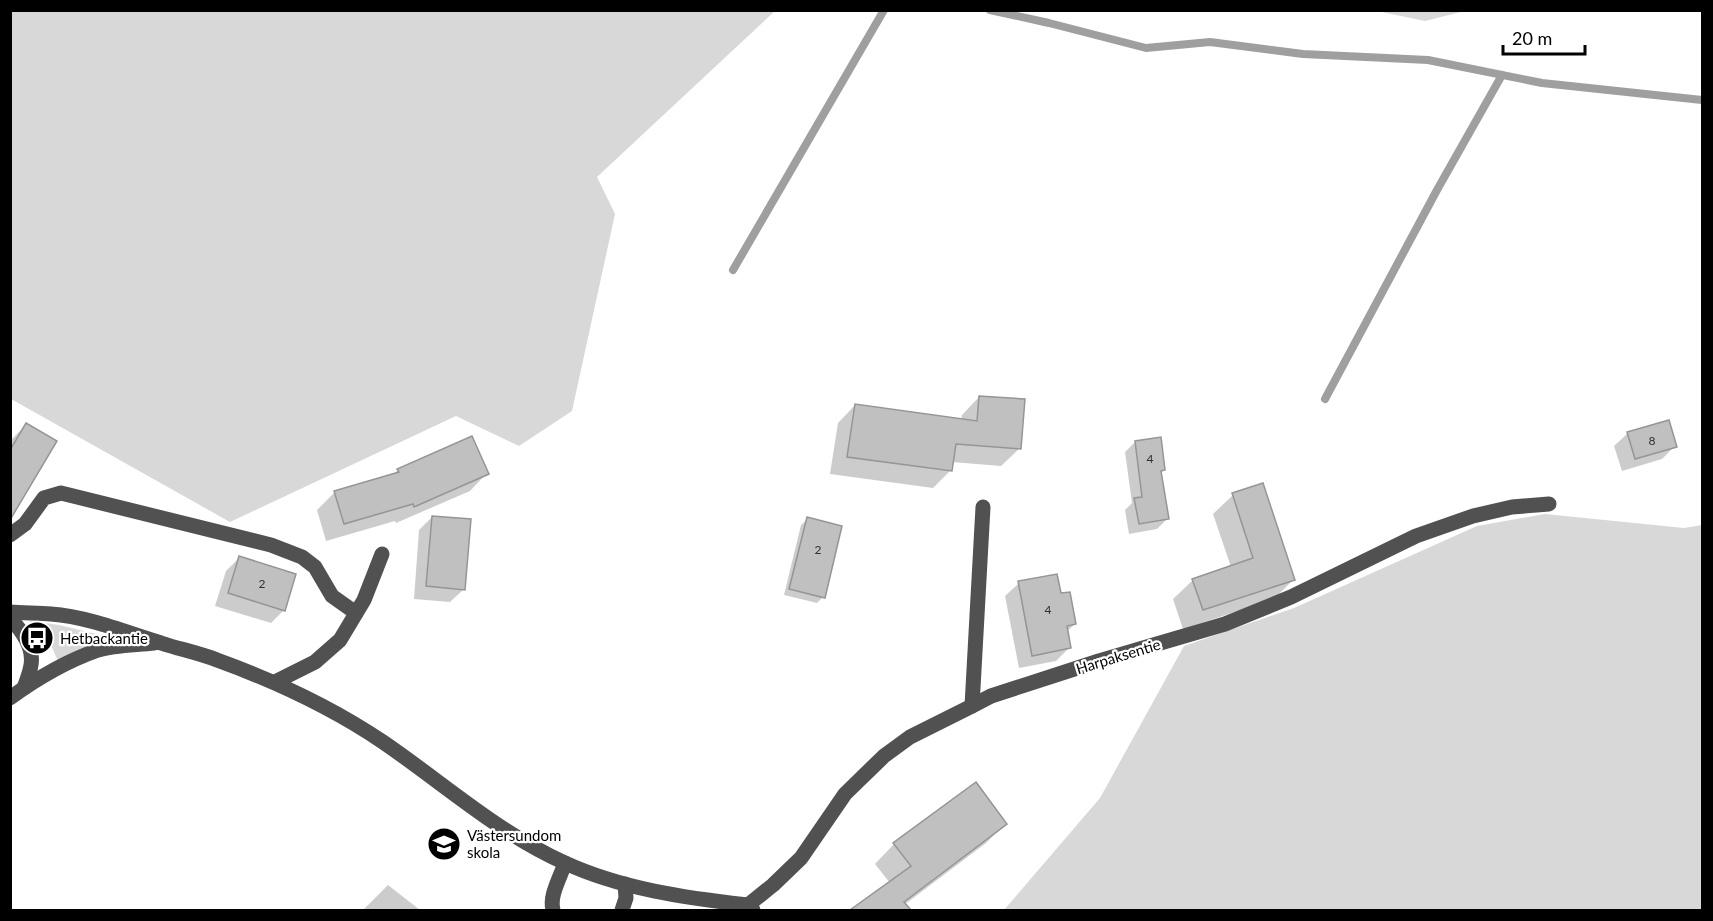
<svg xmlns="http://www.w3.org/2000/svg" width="1713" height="921" font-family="Lato,sans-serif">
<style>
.green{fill:#d8d8d8}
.shadow{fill:#0003}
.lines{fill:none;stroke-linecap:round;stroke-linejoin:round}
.stream{stroke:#9f9f9f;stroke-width:8}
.building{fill:#c0c0c0;stroke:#959595;stroke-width:1.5}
.minor{stroke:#515151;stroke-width:15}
.labels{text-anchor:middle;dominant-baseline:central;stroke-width:4.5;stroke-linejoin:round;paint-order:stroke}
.number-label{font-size:12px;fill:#303030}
.poi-label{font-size:15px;fill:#000;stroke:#fff;text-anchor:start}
.street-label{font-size:15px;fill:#000;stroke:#fff}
</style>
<rect width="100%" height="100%" fill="#fff"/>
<g class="green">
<path d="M 11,10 L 775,10 L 775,11 L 597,177 L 615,214 L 572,411 L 519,446 L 456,416 L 230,522 L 11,399 Z"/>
<path d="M 1377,11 L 1465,11 L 1425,21 Z"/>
<path d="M 1545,514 L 1684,528 L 1702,525 L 1702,910 L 1004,910 L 1100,798 L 1184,646 L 1294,608 L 1477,526 Z"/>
<path d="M 30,621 L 59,625 L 117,639 L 58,661 L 50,643 L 48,643 L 39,627 L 33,630 L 31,628 L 29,628 L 27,627 Z"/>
</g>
<g class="shadow">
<path d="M 979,397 L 1019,449 L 1001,466 L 952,462 L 951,470 L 933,488 L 830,474 L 838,423 L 855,405 L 961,420 L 962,415 Z"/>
<path d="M 26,425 L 10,517 L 10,441 Z"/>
<path d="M 1628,433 L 1675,446 L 1662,459 L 1622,471 L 1614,446 Z"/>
<path d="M 1135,442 L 1164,470 L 1160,473 L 1167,519 L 1157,529 L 1129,534 L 1125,510 L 1132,503 L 1125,452 Z"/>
<path d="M 398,470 L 487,473 L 470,491 L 396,523 L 395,521 L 326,541 L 317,510 L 335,492 L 392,476 Z"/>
<path d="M 1263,485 L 1294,579 L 1274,599 L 1183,629 L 1173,599 L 1193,580 L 1231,567 L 1213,514 L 1233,495 Z"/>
<path d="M 432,517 L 464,589 L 450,602 L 414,599 L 419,530 Z"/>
<path d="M 808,519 L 823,597 L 817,603 L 784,595 L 801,525 Z"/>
<path d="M 239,558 L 284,610 L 271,623 L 215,606 L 226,571 Z"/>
<path d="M 1019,583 L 1060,595 L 1075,624 L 1066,632 L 1069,648 L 1056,661 L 1019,668 L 1005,596 Z"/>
<path d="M 1005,824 L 986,843 L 904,905 L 909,910 L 852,910 L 890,883 L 875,864 L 894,844 Z"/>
<path d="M 388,885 L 420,910 L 363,910 Z"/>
</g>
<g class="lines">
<g class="stream">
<path d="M 990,10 L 1049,23 L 1146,48 L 1210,42 L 1303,54 L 1428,60 L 1542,83 L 1702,100"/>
<path d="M 733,270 L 884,10"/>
<path d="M 1325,399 L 1437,190 L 1502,75"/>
</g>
</g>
<g class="building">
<path d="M 979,396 L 1025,399 L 1021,449 L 956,444 L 952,471 L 847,457 L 855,404 L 977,421 Z"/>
<path d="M 1669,420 L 1677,447 L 1635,459 L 1627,432 Z"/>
<path d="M 26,423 L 57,441 L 10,520 L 10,450 Z"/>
<path d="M 472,436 L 489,474 L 414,507 L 413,504 L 344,524 L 334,491 L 399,472 L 397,469 Z"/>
<path d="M 1161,437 L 1165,470 L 1161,471 L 1169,519 L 1139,524 L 1134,498 L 1142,497 L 1135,441 Z"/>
<path d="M 1263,483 L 1295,580 L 1203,610 L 1192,579 L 1253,558 L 1232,493 Z"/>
<path d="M 432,516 L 471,519 L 465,590 L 426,586 Z"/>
<path d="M 807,517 L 842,526 L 825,598 L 789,589 Z"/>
<path d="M 239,556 L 296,574 L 285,611 L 228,593 Z"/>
<path d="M 1057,574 L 1061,593 L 1070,592 L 1076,624 L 1067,626 L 1071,648 L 1032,656 L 1018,581 Z"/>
<path d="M 976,782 L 1007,824 L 904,902 L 911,910 L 850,910 L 911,866 L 893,843 Z"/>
</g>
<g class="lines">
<g class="minor">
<path d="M 10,535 L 25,524 L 44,498 L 61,493 L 271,545 L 302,557 L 315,567 L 332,596 L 356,613"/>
<path d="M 10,612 C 24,613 38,613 51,614 C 89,617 125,632 161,643 C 179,649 199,653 217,660 C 275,681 331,707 383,742 C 443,783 497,832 563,862 C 621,889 686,898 748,905 L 753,910"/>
<path d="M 10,618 C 22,631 34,647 31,665 C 30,672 27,680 24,688"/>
<path d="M 275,682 L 315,662 L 340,640 L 364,600 L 382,554"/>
<path d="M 10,698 C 36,679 67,661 98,650 C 114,645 137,645 154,643"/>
<path d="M 972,706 L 983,507"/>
<path d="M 748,905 L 773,885 L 801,858 L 845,794 L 884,756 L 910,737 L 972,706 L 991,696 L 1099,661 L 1225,624 L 1291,597 L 1416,536 L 1473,516 L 1512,507 L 1549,504"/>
<path d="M 553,910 C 549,896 560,878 565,863"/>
<path d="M 622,910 L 626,898 L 625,884"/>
</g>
</g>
<defs>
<g id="bus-disc" transform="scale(1.725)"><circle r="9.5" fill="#000" stroke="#fff"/><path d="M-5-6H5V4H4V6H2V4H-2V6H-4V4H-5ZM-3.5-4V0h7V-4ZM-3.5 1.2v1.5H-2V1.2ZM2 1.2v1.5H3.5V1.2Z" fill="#fff"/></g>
<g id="school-disc" transform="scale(1.725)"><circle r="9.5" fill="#000" stroke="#fff"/><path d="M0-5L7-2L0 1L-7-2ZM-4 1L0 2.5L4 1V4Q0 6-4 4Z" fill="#fff"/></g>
</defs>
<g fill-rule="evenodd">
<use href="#bus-disc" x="37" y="638"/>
<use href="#school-disc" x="444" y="844"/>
</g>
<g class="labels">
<g class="number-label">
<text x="1652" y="440">8</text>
<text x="1150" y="458">4</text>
<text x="818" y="549">2</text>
<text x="262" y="583">2</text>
<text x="1048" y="609">4</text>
</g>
<g class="poi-label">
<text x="60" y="638">Hetbackantie</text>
<text x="467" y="835">Västersundom<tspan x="467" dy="17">skola</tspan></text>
</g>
<g class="street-label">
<text transform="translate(1118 656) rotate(-17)">Harpaksentie</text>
</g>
</g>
<rect width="1713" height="921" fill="none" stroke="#000000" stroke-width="24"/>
<path d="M1503 45v9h82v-9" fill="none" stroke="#000000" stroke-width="3"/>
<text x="1512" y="45" font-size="18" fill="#000000" stroke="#ffffff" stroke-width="4.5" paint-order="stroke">20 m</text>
</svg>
